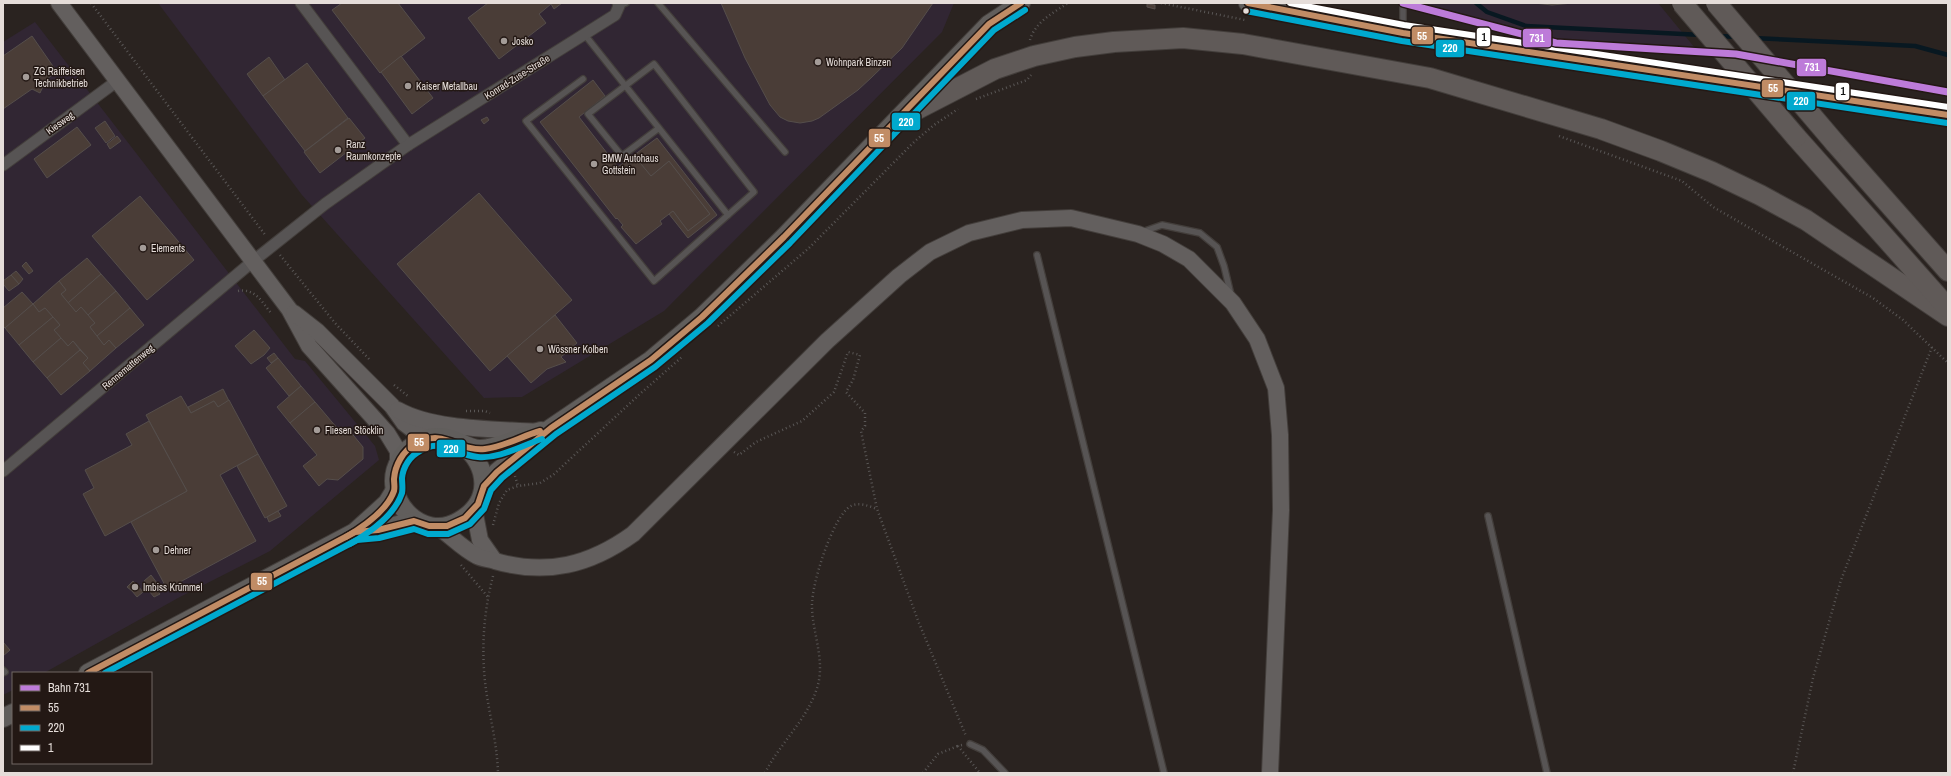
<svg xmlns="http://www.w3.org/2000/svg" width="1951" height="776" font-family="'Archivo Narrow',sans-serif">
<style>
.commercial{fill:#312633}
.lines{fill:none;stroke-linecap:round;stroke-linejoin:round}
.stream{stroke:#081821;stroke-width:4.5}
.building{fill:#4a3d37;stroke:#554e4b}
.lane-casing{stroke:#433e3b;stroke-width:8}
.street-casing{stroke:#433e3b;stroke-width:13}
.secondary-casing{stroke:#433e3b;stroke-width:18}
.primary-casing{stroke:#433e3b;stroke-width:20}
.highway-casing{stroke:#433e3b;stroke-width:22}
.path{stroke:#595655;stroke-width:2.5;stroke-dasharray:1 3;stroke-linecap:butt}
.lane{stroke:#575454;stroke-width:5.5}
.street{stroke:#575454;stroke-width:11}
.secondary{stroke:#635f5e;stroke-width:16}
.primary{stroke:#615e5c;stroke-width:18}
.highway{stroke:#605a58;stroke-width:20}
.highway-bridge-casing{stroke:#433e3b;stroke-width:22;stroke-linecap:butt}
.highway-bridge{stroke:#605a58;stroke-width:20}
.bus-1-casing{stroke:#231814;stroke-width:9}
.bus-2-casing{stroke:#231814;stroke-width:9}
.bus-3-casing{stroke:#231814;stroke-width:9}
.bus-1{stroke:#c18c65;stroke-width:6}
.bus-2{stroke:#00a9ce;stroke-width:6}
.bus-3{stroke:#fff;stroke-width:6}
.rail-1-casing{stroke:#231814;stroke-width:10}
.rail-1{stroke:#bd7bd9;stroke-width:7}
.bus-dot{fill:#e5ddd9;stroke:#231814;stroke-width:1.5}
.poi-dot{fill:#a49c98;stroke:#231814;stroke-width:1.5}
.labels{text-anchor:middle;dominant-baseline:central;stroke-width:3;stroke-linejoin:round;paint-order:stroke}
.poi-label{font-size:10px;fill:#e5ddd9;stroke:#231814;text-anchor:start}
.street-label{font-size:10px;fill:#e5ddd9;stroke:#231814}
.line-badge{stroke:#231814;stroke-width:1.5}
.badge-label{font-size:11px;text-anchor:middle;font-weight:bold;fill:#fff}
.pale-badge-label{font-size:11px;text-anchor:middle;font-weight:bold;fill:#111}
</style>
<rect width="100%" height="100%" fill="#2a2320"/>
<g class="commercial">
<path d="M 158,3 L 954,3 L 942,32 L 664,311 L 522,397 L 484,398 L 302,195 Z"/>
<path d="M 1403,3 L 1658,3 L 1699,53 L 1556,43 Z"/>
<path d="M 35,22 L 295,359 L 305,361 L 375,446 L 379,460 L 270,551 L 178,598 L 44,673 L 13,673 L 13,690 L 3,695 L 3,42 Z"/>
</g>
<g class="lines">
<g class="stream">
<path d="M 1476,3 L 1487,12 L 1526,26 L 1702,35"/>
<path d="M 1719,36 L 1738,37"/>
<path d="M 1753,38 L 1915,46 L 1948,55"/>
</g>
</g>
<g class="building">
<path d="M 342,3 L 398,3 L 425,38 L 380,73 L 332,10 Z"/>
<path d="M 488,3 L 562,3 L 554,9 L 551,4 L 539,14 L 546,23 L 499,59 L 468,18 Z"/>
<path d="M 721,3 L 933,3 L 902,48 L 872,77 L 858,90 L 819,118 L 812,121 L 800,123 L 788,121 L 780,117 L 770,105 L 745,58 Z"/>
<path d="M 1534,3 L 1573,3 L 1552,5 Z"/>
<path d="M 1147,4 L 1155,5 L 1155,9 L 1147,7 Z"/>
<path d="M 32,36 L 57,72 L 42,82 L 44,84 L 40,93 L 32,89 L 3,109 L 3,56 Z"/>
<path d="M 401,56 L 433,98 L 412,114 L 381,72 Z"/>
<path d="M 269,57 L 285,80 L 263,96 L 247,74 Z"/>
<path d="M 307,63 L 348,118 L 305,151 L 263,96 Z"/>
<path d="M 593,80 L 605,96 L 579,117 L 621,171 L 637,159 L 651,176 L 669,161 L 710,214 L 688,231 L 673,211 L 660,221 L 662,224 L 636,244 L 621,227 L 623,225 L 617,218 L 616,219 L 540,122 Z"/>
<path d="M 487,117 L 489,120 L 484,124 L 481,120 Z"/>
<path d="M 349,118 L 365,138 L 320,173 L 304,152 Z"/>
<path d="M 105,121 L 115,136 L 106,143 L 95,128 Z"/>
<path d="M 77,127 L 91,145 L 47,178 L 34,159 Z"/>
<path d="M 117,136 L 121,141 L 110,149 L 107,144 Z"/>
<path d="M 657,138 L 717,215 L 688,238 L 669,214 L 673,211 L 688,231 L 710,214 L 669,161 L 651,176 L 637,159 L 621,171 L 618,167 Z"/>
<path d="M 479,193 L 572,300 L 490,371 L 397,264 Z"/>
<path d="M 140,196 L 194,260 L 147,300 L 92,236 Z"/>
<path d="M 87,258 L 101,274 L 68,303 L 61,294 L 66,290 L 59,281 Z"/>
<path d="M 26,262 L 33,271 L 29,274 L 22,266 Z"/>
<path d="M 16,271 L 23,279 L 19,284 L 11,275 Z"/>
<path d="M 101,274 L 116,291 L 88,315 L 81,307 L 76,312 L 68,303 Z"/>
<path d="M 11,275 L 19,284 L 9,291 L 3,284 L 3,281 Z"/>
<path d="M 59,281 L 66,290 L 61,294 L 76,312 L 81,307 L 95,323 L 90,327 L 104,345 L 109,340 L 116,348 L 90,371 L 83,363 L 88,358 L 73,341 L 68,346 L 54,330 L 60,325 L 53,317 L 45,308 L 39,312 L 33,304 Z"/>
<path d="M 116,291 L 130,308 L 97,336 L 90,327 L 95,323 L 88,315 Z"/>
<path d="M 22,292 L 33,304 L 5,328 L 3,326 L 3,308 Z"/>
<path d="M 33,304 L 39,312 L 45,308 L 53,317 L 19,345 L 5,328 Z"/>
<path d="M 130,308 L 144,325 L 116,348 L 109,340 L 104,345 L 97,336 Z"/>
<path d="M 555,315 L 577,343 L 561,357 L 566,362 L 547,369 L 531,383 L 507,356 Z"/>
<path d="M 53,317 L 60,325 L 54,330 L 61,338 L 33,362 L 19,345 Z"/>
<path d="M 254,330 L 270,348 L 264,355 L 251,364 L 235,346 Z"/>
<path d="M 61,338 L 68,346 L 73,341 L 80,350 L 47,378 L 33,362 Z"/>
<path d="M 80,350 L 88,358 L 83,363 L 90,371 L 61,395 L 47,378 Z"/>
<path d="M 274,353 L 278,358 L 271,363 L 267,358 Z"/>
<path d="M 278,358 L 301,386 L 289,396 L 266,368 Z"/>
<path d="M 301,386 L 315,402 L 290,423 L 277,407 Z"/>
<path d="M 223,389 L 229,401 L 218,407 L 214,401 L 191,413 L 188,407 Z"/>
<path d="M 181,396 L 191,413 L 214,401 L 218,407 L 229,400 L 258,454 L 220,475 L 256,541 L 167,589 L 131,522 L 187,491 L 146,415 Z"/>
<path d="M 315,402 L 343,435 L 349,430 L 363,447 L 363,459 L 338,480 L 327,479 L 319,486 L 303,466 L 317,455 L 290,423 Z"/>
<path d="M 149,421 L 187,491 L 105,536 L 83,494 L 94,488 L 85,470 L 132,445 L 126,434 Z"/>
<path d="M 258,454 L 287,506 L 265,518 L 237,466 Z"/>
<path d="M 278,511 L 281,516 L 269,522 L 267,517 Z"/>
<path d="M 151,575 L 157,583 L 150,589 L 144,581 Z"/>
<path d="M 133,581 L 138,586 L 132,591 L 127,587 Z"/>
<path d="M 138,586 L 143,592 L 137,597 L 132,591 Z"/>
<path d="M 154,587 L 160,594 L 154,597 L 149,591 Z"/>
<path d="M 3,642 L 10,650 L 3,656 Z"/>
</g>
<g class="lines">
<g class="lane-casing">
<g id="lane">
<path d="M 658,3 L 785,152"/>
<path d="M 1403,3 L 1403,31"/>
<path d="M 619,6 L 626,3"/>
<path d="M 585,35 C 633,95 680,155 728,215 L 754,192 L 654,64 L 588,114 L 622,156 L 659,128"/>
<path d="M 583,79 L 526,121 L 654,281 L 728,215"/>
<path d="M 1142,232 L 1162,225 L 1200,233 L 1217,247 L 1224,266 L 1231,295"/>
<path d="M 1037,255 L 1164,773"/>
<path d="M 1488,516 L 1547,773"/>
<path d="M 3,670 L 5,672 L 3,673"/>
<path d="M 970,744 L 983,750 L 1005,773"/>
</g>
</g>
<g class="street-casing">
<g id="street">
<path d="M 301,3 L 408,145"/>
<path d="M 3,165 L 117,81"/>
<path d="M 3,471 L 252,262 L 325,204 L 408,145 L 615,15 L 619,6 L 618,3"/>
</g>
</g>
<g class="secondary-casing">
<g id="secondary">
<path d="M 59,3 L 289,309 L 309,346 L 387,433 L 398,451 L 398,462"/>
<path d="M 294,313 L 317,331 L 392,406 L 404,423 L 417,433 L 434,437"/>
<path d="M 398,410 C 434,430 495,429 536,432"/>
<path d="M 474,509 L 480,540 L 494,560"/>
<path d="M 438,527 C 451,536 463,549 477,556 C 482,559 489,559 495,561 C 547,576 590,565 633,534 L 827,341 L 899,276 L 930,252 L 969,233 L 1022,220 L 1071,218 L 1138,234 L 1163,244 L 1189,259 L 1233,303 L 1257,339 L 1276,388 L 1280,435 L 1281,510 L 1270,773"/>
</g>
</g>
<g class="primary-casing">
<g id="primary">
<path d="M 1248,3 L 1403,33 L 1948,115"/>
<path d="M 462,444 C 490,467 492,502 459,521 C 421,544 378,496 400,460 C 410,442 431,433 451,439 C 461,442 470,449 480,449 C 501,448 521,436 541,431"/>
<path d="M 484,486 L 497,472 L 551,428 L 651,360 L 702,317 L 784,237 L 989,24 L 1021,3"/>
<path d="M 355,532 L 378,530 L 414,521"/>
<path d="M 88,673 L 355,532 L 387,503 L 395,490"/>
<path d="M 3,718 L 13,713"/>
</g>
</g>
<g class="highway-casing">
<g id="highway">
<path d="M 900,118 L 995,69 L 1034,56 L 1075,47 L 1114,42 L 1183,38 L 1243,44 L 1430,78 L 1601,129 L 1661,151 L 1712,172 L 1760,195 L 1806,220 L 1948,316"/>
<path d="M 1796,137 L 1947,307"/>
<path d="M 1835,143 L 1948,271"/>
</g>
</g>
<g class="path">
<path d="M 91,3 L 266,236"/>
<path d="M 1161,3 L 1245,20"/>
<path d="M 1030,40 C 1035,22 1053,13 1068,3"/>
<path d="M 976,99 L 1027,80 L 1031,75"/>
<path d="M 1559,136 L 1682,181 L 1713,207 L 1873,298 L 1903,320 L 1948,363"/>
<path d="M 280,255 L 335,323 L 370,360"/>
<path d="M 238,291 C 255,288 262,302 271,313"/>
<path d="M 718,326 L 809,248 L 915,141 L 934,125 L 958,109"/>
<path d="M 394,385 L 409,397"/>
<path d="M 466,411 L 485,411 L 490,413"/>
<path d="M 734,452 L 739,455 L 756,442 L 802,421 L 834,392 L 848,352 L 860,355 L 853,380 L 846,392 L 865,413 L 865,426 L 861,431 L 877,509 L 919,623 L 966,736"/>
<path d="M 515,476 L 518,486"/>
<path d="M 493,525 L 499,503 L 507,490 L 518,486 L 540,483 L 553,475 L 641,393 L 683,356"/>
<path d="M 461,565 L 488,597"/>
<path d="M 493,576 C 485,607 482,637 484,670 C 486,704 497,738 498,773"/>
<path d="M 962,745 L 958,746 L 980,773"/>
<path d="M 765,773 C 780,743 807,720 817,688 C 826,661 812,632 812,606 C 811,586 833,515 851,506 C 859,502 869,506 877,509"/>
<path d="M 923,773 L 938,754 L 958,746"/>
<path d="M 1793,773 L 1813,678 L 1841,580 L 1932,347"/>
</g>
<use href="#lane" class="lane"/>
<use href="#street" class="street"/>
<use href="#secondary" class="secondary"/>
<use href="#primary" class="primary"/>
<use href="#highway" class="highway"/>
<g class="highway-bridge-casing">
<g id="highway-bridge">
<path d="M 1682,3 L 1796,137"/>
<path d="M 1716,3 L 1835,143"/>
</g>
</g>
<use href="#highway-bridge" class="highway-bridge"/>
<g class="bus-1-casing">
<g id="bus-1">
<path d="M 1248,3 L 1403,33 L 1948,115"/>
<path d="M 346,537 C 363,527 387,511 394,491 C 395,487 394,483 394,479 C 395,465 403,451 415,444 C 444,427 458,452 485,449 C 504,447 522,436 540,431"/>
<path d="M 88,673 L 355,532 L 378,530 L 414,521 L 429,526 L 447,526 L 465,518 L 478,504 L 484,486 L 497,472 L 551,428 L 651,360 L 702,317 L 784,237 L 989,24 L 1021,3"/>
</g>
</g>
<g class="bus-2-casing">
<g id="bus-2">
<path d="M 1246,11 L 1402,41 L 1947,123"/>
<path d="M 350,544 C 369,533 395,515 402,493 C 403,488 402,483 402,478 C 403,467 410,456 420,451 C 442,437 455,455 478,457 C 500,459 522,445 542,439"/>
<path d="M 105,673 L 357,540 L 379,538 L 414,529 L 428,534 L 448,534 L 470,524 L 484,509 L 491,490 L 502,478 L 556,434 L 655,367 L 708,323 L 790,243 L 994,30 L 1025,10"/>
</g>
</g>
<g class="bus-3-casing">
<path id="bus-3" d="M 1290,3 L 1404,25 L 1948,107"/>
</g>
<use href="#bus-1" class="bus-1"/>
<use href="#bus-2" class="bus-2"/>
<use href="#bus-3" class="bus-3"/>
<g class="rail-1-casing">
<path id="rail-1" d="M 1403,3 L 1556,43 L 1736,54 L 1948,92"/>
</g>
<use href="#rail-1" class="rail-1"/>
</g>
<circle class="bus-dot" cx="1246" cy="11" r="3.5"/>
<g class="poi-dot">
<circle cx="504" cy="41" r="4"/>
<circle cx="818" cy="62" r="4"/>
<circle cx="26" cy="77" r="4"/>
<circle cx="408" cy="86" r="4"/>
<circle cx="338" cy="150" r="4"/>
<circle cx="594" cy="164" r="4"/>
<circle cx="143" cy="248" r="4"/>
<circle cx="540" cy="349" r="4"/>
<circle cx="317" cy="430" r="4"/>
<circle cx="156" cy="550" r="4"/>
<circle cx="135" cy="587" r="4"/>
</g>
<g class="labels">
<g class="poi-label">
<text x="512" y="41">Josko</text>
<text x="826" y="62">Wohnpark Binzen</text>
<text x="34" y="71">ZG Raiffeisen<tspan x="34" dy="12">Technikbetrieb</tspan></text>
<text x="416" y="86">Kaiser Metallbau</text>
<text x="346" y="144">Ranz<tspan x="346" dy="12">Raumkonzepte</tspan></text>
<text x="602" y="158">BMW Autohaus<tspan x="602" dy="12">Gottstein</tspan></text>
<text x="151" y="248">Elements</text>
<text x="548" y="349">Wössner Kolben</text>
<text x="325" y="430">Fliesen Stöcklin</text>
<text x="164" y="550">Dehner</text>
<text x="143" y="587">Imbiss Krümmel</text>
</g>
<g class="street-label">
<text transform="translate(517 77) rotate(-32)">Konrad-Zuse-Straße</text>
<text transform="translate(60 123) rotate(-36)">Kiesweg</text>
<text transform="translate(128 367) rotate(-40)">Rennemattenweg</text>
</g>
</g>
<g class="line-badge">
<rect x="1411" y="26" width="23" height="19" rx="4" fill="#c18c65"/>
<rect x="1476" y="27" width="15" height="20" rx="4" fill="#fff"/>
<rect x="1522" y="28" width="30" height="20" rx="4" fill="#bd7bd9"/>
<rect x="1435" y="39" width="30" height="19" rx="4" fill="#00a9ce"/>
<rect x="1796" y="58" width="31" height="19" rx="4" fill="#bd7bd9"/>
<rect x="1761" y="79" width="23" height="19" rx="4" fill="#c18c65"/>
<rect x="1835" y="82" width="15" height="19" rx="4" fill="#fff"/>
<rect x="1786" y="91" width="30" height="20" rx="4" fill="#00a9ce"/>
<rect x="891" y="112" width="30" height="19" rx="4" fill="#00a9ce"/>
<rect x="868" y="128" width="23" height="20" rx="4" fill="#c18c65"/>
<rect x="407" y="433" width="23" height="19" rx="4" fill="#c18c65"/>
<rect x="436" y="439" width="30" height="19" rx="4" fill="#00a9ce"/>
<rect x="250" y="572" width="23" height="19" rx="4" fill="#c18c65"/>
</g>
<g class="badge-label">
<text x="1422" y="40">55</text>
<text x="1537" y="42">731</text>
<text x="1450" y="52">220</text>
<text x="1812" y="71">731</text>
<text x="1773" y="92">55</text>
<text x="1801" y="105">220</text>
<text x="906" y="126">220</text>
<text x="879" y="142">55</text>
<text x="419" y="446">55</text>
<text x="451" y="453">220</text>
<text x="262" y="585">55</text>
</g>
<g class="pale-badge-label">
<text x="1484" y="41">1</text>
<text x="1843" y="95">1</text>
</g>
<rect width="1951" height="776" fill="none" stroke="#e5ddd9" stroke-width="8"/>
<rect x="12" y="672" width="140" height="92" fill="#231814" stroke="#716763"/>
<rect x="20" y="685" width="20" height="6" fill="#bd7bd9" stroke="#716763"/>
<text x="48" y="692" font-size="12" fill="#e5ddd9">Bahn 731</text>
<rect x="20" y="705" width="20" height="6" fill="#c18c65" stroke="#716763"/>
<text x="48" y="712" font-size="12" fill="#e5ddd9">55</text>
<rect x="20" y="725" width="20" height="6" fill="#00a9ce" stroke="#716763"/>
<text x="48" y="732" font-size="12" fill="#e5ddd9">220</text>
<rect x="20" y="745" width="20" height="6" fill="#ffffff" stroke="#716763"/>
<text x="48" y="752" font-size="12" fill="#e5ddd9">1</text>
</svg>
